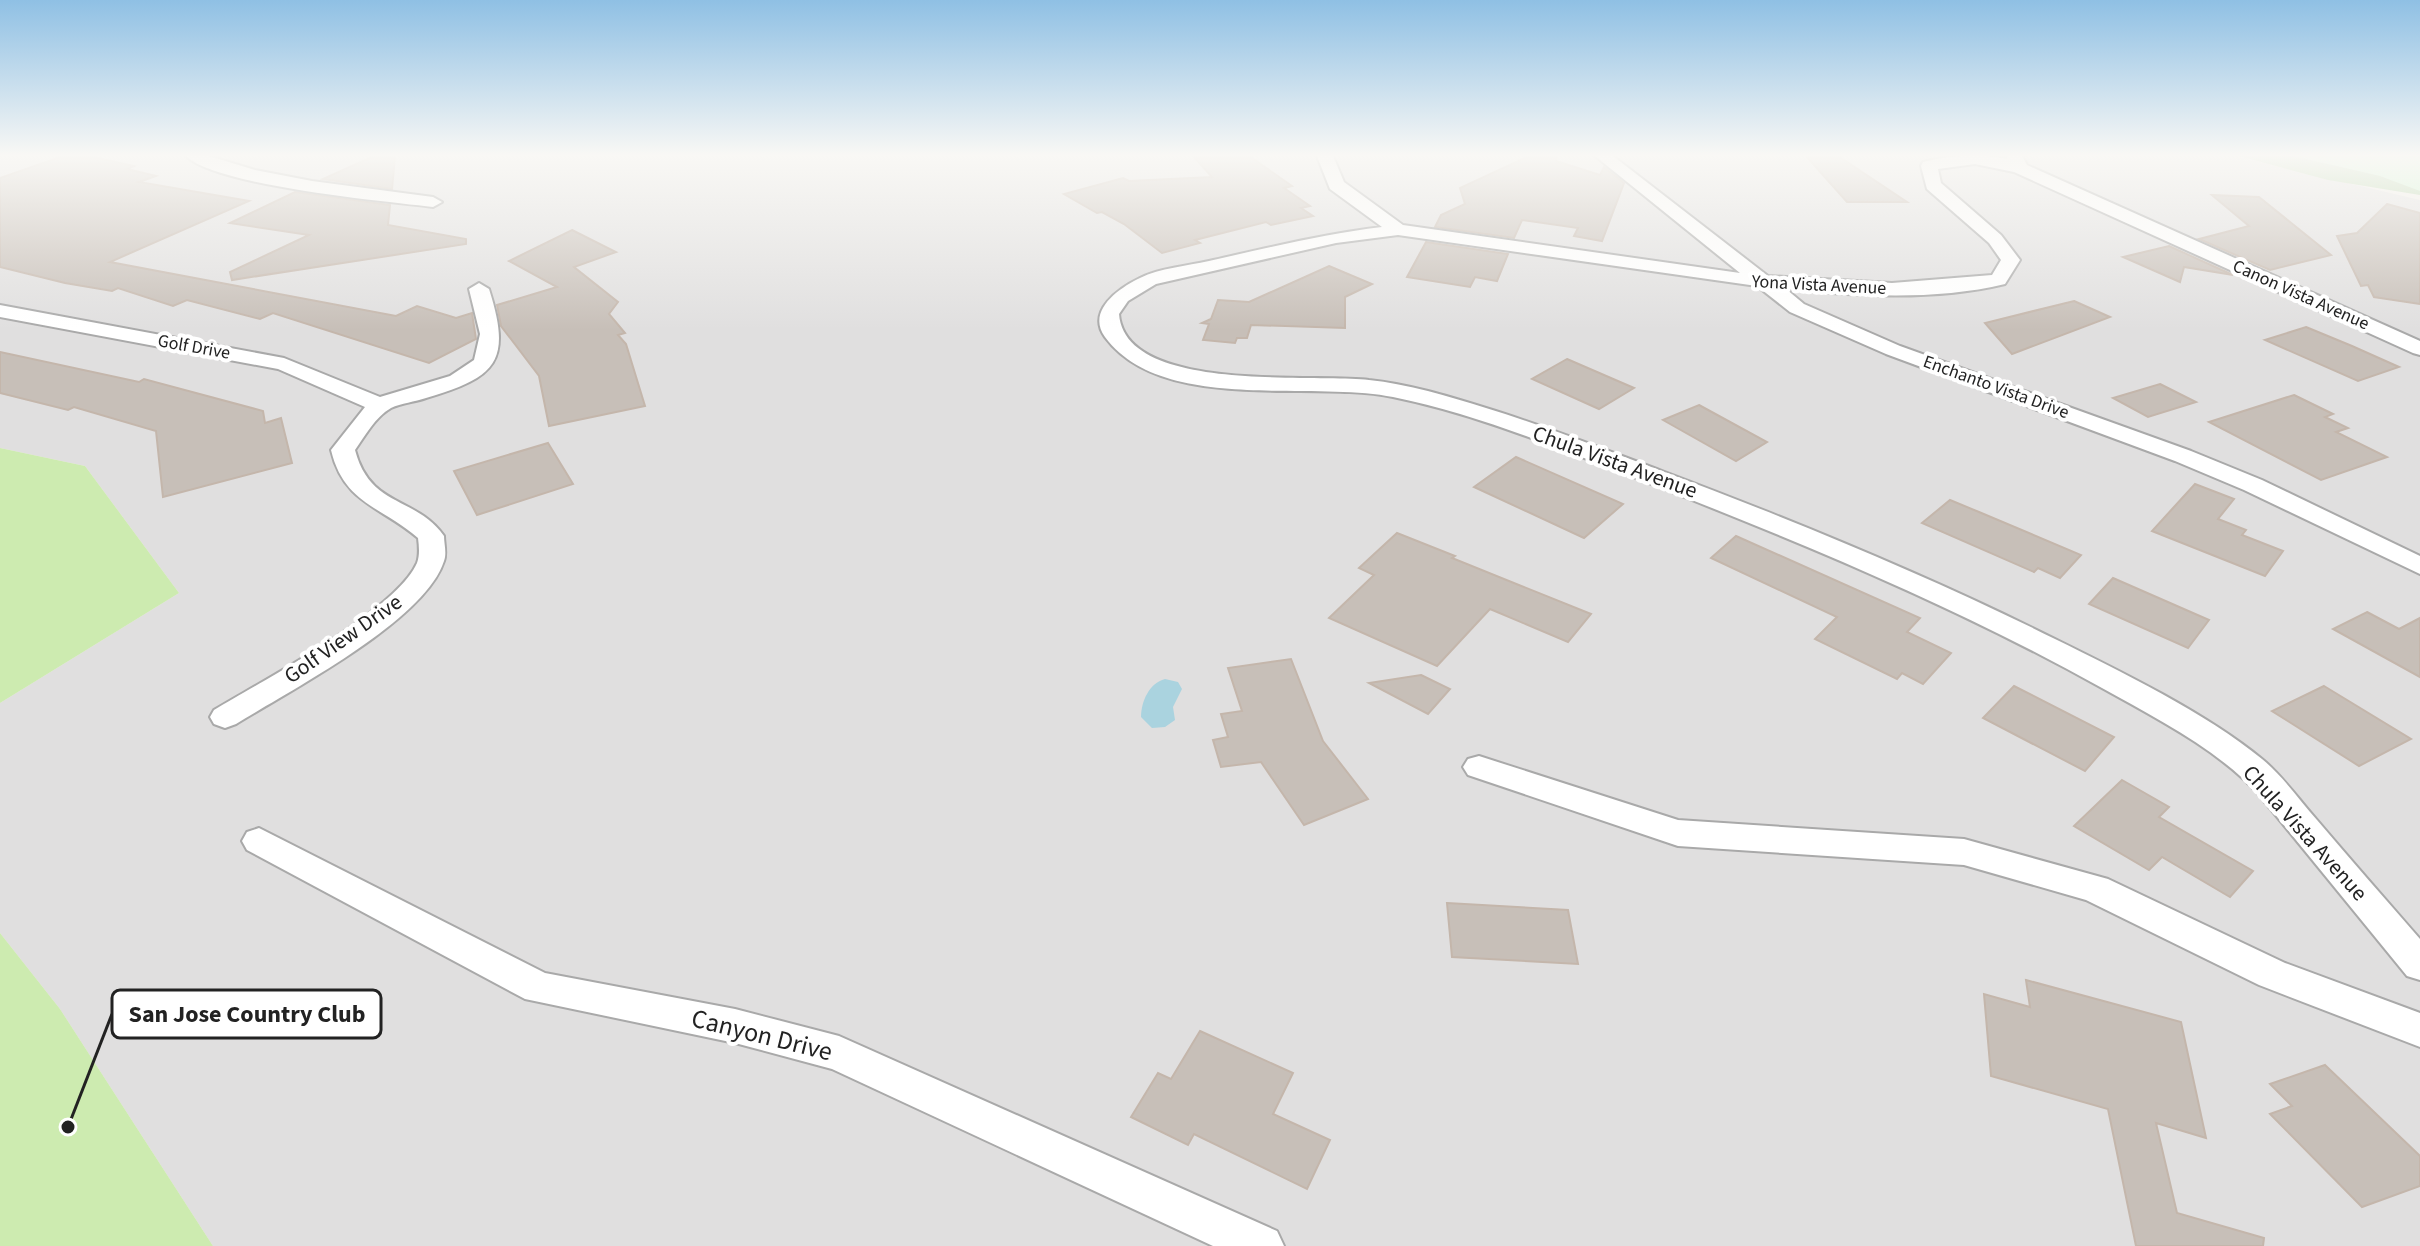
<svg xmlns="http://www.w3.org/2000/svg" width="2420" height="1246" font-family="'Source Sans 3',sans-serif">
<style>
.residential{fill:#e0dfdf}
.grass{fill:#cdebb0}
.forest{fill:#add19e}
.park{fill:#c8facc}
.water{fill:#aad3df}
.building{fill:#c7bfb8;stroke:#c4b6ab;stroke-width:2}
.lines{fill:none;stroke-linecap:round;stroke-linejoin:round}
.street-casing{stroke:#a9a9a9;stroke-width:4}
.street{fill:#fff;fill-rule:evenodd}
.labels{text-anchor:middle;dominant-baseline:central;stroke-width:8;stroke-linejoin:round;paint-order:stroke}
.far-street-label{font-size:18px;fill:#222;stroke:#fff}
.street-label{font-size:22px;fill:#222;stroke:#fff}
.near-street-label{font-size:26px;fill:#222;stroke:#fff}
.leader{fill:none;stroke:#222;stroke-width:3}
.callout-dot{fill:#222;stroke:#fff;stroke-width:3}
.callout{fill:#fff;stroke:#222;stroke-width:3}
.callout-label{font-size:24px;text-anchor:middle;font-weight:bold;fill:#222}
</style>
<rect width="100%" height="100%" fill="#f2efe9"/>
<path class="residential" d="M 0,156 L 2233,156 L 2420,200 L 2420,1246 L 213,1246 L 60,1009 L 0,933 L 0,703 L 179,593 L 85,466 L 0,448 Z"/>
<g class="grass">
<path d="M 0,448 L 85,466 L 179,593 L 0,703 Z"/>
<path d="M 0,933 L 60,1009 L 213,1246 L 0,1246 Z"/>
</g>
<path class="forest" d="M 2239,156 L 2420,156 L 2420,195 L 2328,180 Z"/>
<path class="park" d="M 2293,156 L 2420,156 L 2420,191 L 2380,176 Z"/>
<path class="water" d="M 1165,679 L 1178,682 L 1182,689 L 1173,707 L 1175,720 L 1165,727 L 1152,728 L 1141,717 C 1141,702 1149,683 1165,679 Z"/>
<g class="building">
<path d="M 63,156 L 89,156 L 134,166 L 127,169 L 156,176 L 139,182 L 249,201 L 110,262 L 396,316 L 417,306 L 456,318 L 472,313 L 476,339 L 429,363 L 273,313 L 260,319 L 187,300 L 173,306 L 118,288 L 112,291 L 65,283 L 0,267 L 0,178 Z"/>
<path d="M 374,156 L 395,156 L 392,189 L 323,179 Z"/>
<path d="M 1193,156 L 1249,156 L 1292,186 L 1284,188 L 1310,206 L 1301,208 L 1313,216 L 1271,225 L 1266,222 L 1195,240 L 1200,243 L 1162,253 L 1124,224 L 1102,212 L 1097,213 L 1064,194 L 1123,178 L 1129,181 L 1212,177 Z"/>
<path d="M 1529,156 L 1557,156 L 1556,161 L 1600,175 L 1604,167 L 1624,183 L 1602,241 L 1574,236 L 1578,228 L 1522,220 L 1514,238 L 1435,227 L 1441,215 L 1465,204 L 1460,188 Z"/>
<path d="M 1806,156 L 1838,156 L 1907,202 L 1847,202 Z"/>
<path d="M 295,192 L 390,205 L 388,225 L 466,239 L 466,244 L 232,280 L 230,272 L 309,235 L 230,223 Z"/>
<path d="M 2212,195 L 2259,197 L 2331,255 L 2270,270 L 2199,239 L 2249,226 Z"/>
<path d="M 2387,204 L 2420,213 L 2420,304 L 2374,297 L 2368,285 L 2361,286 L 2337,236 L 2357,233 Z"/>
<path d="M 572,230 L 616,252 L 574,267 L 618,302 L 609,314 L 625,333 L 618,335 L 626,344 L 645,406 L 549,426 L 539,376 L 501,326 L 497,305 L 557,287 L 509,261 Z"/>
<path d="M 1426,242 L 1508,254 L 1497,281 L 1475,277 L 1470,287 L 1407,277 Z"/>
<path d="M 2169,246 L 2233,275 L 2184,267 L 2180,282 L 2123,257 Z"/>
<path d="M 1329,266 L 1372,284 L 1345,297 L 1345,328 L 1251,325 L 1247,338 L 1237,338 L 1235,343 L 1203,340 L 1209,324 L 1202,323 L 1211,319 L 1218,300 L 1249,302 Z"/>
<path d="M 2074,301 L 2110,317 L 2012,354 L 1985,323 Z"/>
<path d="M 2306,327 L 2352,346 L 2399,367 L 2358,381 L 2265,340 Z"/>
<path d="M 0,352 L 139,382 L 144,379 L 263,411 L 265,423 L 281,418 L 292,463 L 163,497 L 156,431 L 74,407 L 68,410 L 0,393 Z"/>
<path d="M 1567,359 L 1634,388 L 1599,409 L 1532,379 Z"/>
<path d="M 2160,384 L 2196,402 L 2148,417 L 2113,398 Z"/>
<path d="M 2294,395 L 2333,414 L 2325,417 L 2348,428 L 2336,432 L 2387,457 L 2321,480 L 2209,422 Z"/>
<path d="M 1699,405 L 1767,442 L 1736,461 L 1663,420 Z"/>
<path d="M 548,443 L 573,484 L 477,515 L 454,471 Z"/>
<path d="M 1516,457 L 1623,504 L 1584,538 L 1474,487 Z"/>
<path d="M 2195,484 L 2234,499 L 2218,519 L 2246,530 L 2242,535 L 2283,551 L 2265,576 L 2152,531 Z"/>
<path d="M 1950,500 L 1979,512 L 2081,555 L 2060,578 L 2038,568 L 2034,572 L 1922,523 Z"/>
<path d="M 1397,533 L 1455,556 L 1452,558 L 1591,614 L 1568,642 L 1490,609 L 1437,666 L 1329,618 L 1374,575 L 1359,568 Z"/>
<path d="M 1736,536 L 1920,618 L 1907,632 L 1951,653 L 1923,684 L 1902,673 L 1897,679 L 1815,639 L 1837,617 L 1711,558 Z"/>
<path d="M 2113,578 L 2209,620 L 2188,648 L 2089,604 Z"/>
<path d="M 2367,612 L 2399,629 L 2420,618 L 2420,677 L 2333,629 Z"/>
<path d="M 1291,659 L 1323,741 L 1368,799 L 1304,825 L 1261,762 L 1221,767 L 1213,740 L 1228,737 L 1221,714 L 1242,711 L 1228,668 Z"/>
<path d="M 1421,675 L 1450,689 L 1428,714 L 1369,683 Z"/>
<path d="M 2014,686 L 2114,737 L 2085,771 L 1983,718 Z"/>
<path d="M 2324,686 L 2411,739 L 2359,766 L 2272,711 Z"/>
<path d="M 2122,780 L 2169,807 L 2159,817 L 2253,871 L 2230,897 L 2162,857 L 2149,870 L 2074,826 Z"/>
<path d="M 1447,903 L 1568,910 L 1578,964 L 1452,957 Z"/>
<path d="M 2026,980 L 2181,1022 L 2206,1138 L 2156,1123 L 2177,1213 L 2264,1238 L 2263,1246 L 2136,1246 L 2108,1109 L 1991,1076 L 1984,994 L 2030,1007 Z"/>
<path d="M 1200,1031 L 1293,1073 L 1273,1114 L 1330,1140 L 1307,1189 L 1194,1134 L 1188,1145 L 1131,1117 L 1158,1073 L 1171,1079 Z"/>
<path d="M 2325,1065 L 2420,1156 L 2420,1186 L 2362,1207 L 2270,1114 L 2292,1106 L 2270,1084 Z"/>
</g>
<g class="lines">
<g class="street-casing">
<g id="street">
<path d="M 186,156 L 209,156 L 255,170 L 312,181 L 433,197 L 442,202 L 433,207 C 384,201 217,186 186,156 Z"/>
<path d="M 1317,156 L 1333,156 L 1344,182 L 1403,225 L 1740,273 L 1595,156 L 1613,156 L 1768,276 L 1892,283 L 1992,275 L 2001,260 L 1989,243 L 1927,189 L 1921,166 L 1923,162 C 1951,155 1979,153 2008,159 L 2006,156 L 2022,156 L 2027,165 L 2420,341 L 2420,355 L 2413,353 L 2014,172 L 1975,164 L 1938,169 L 1941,183 L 2001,235 L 2020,260 L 2005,284 C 1935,301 1856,296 1786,289 L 1804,304 L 1900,346 L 2191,451 L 2262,480 L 2420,556 L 2420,574 L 2244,490 L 2175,461 L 1886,354 L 1790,312 L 1757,286 L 1398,235 L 1336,243 L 1156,284 L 1128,301 L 1119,314 C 1125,394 1314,373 1369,380 C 1408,384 1448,396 1486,408 C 1545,426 1603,449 1662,471 C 1795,521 1927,575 2055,639 C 2120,671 2206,713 2262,759 C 2283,776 2299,800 2317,820 C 2351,860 2386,900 2420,939 L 2420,980 L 2407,976 L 2260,796 C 2221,751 2154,717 2102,688 C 1953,605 1795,540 1636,478 C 1557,448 1477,414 1393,397 C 1310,380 1162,414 1105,337 C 1086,311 1119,288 1140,278 C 1160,268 1187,266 1209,261 C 1267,248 1323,234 1382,227 L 1330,189 Z"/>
<path d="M 479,283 L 489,289 C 512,361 497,377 426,398 C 415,402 401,403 391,408 C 375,417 365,436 355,450 C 370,508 416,496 444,536 C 444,544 447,553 444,561 C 425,621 289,691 236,724 L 225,728 L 214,724 L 210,717 L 214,710 C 262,681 396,611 417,563 C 420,555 419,546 418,538 C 381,506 344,504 331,450 L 365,407 L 278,369 L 0,317 L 0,305 L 284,358 L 380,397 L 450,376 L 474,360 L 480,334 L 469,289 Z"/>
<path d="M 1479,756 L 1678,820 L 1964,839 L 2108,879 L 2285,963 L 2420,1013 L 2420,1047 L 2259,985 L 2086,900 L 1964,865 L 1678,846 L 1468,775 L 1463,767 L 1468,759 Z"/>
<path d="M 259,828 L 545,973 L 735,1009 L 839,1036 L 1277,1231 L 1284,1246 L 1213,1246 L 832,1069 L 735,1043 L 525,999 L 247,850 L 242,841 L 247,832 Z"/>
</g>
</g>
<use href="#street" class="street"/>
</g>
<linearGradient id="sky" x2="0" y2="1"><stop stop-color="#8fc0e4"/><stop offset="0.47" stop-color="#f9f8f5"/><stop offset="1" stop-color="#f9f8f5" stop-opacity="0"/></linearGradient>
<rect width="2420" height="330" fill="url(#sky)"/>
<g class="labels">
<g class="far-street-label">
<text transform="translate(1819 285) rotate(3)">Yona Vista Avenue</text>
<text transform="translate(2301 295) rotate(24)">Canon Vista Avenue</text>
<text transform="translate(194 347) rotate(10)">Golf Drive</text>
<text transform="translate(1996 387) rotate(20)">Enchanto Vista Drive</text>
</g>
<g class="street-label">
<text transform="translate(1615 462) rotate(20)">Chula Vista Avenue</text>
<text transform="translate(343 639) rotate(-35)">Golf View Drive</text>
<text transform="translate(2305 833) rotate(48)">Chula Vista Avenue</text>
</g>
<g class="near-street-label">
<text transform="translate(762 1035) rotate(14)">Canyon Drive</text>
</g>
</g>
<path class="leader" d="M68 1127L112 1014"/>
<circle class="callout-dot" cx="68" cy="1127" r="8"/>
<rect class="callout" x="112" y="990" width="269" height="48" rx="8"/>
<g class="callout-label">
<text x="247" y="1022">San Jose Country Club</text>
</g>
</svg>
